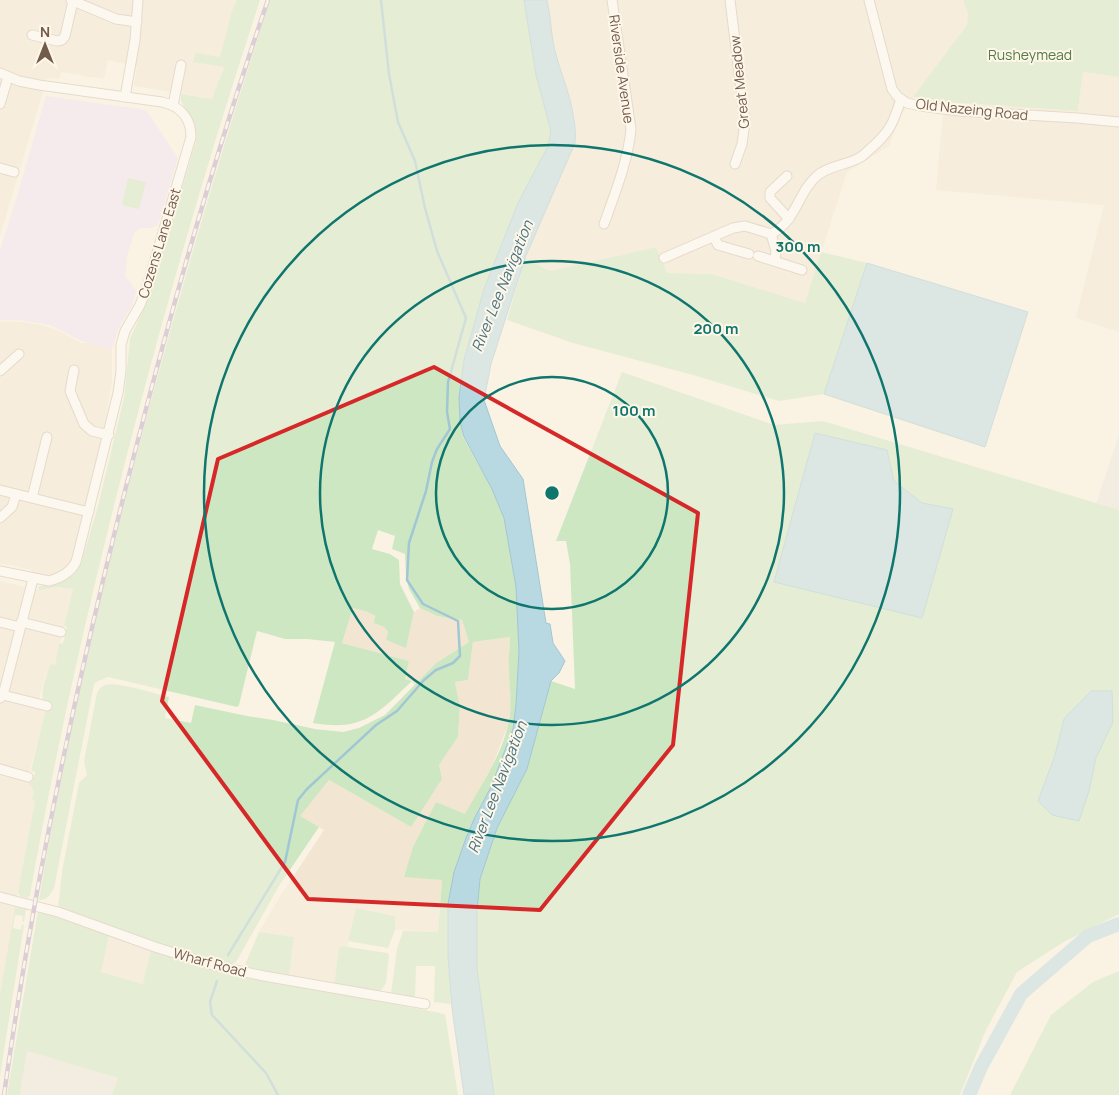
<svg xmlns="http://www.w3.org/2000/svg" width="1119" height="1095" font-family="Manrope,sans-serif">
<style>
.residential{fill:#f2e6d2}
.industrial{fill:#eae5de}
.education{fill:#f0e0f7}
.green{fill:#cee7c3}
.water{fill:#b9d9e2;stroke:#a0c7d3}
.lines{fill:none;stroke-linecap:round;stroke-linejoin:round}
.stream{stroke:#a0c7d3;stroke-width:2.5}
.river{stroke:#b9d9e2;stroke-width:14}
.minor-casing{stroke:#cdbead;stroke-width:11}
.minor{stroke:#fff;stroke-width:9}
.rail-casing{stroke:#b7a3c3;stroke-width:4.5}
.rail{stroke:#fef7e9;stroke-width:2.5;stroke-dasharray:8;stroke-linecap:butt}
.marked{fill:none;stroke:#d62828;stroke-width:4;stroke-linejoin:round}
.ring{fill:none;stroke:#0f766e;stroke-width:2.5}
.labels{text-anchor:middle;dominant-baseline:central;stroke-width:4;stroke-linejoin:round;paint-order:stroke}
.park-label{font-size:14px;fill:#527b46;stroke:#fef7e9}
.street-label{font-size:14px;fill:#715b4b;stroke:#fef7e9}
.water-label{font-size:15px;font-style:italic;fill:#477483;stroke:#fef7e9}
.centre{fill:#0f766e;stroke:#fef7e9;stroke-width:2.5}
.ring-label{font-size:15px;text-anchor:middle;font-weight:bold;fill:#0f766e;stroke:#fef7e9;stroke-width:4;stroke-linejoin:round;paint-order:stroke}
</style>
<rect width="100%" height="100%" fill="#faf3e3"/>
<g class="residential">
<path d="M 0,0 L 245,0 L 213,99 L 134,86 L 137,66 L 108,60 L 104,79 L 61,72 L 59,79 L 47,78 L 0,236 Z"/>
<path d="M 547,0 L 963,0 L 968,13 L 967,25 L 900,116 L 889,146 L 847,172 L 805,303 L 713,274 L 667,273 L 656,247 L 550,271 L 525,258 L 575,143 L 576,129 L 575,116 L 553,41 Z"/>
<path d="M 1083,72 L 1119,77 L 1119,332 L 1076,318 L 1104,205 L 936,190 L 944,101 L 1078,111 Z"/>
<path d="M 0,322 L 22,322 L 42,325 L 61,332 L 81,343 L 90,343 L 112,349 L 112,380 L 101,447 L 73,557 L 63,571 L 51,576 L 33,575 L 31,570 L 0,563 Z"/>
<path d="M 0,581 L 39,590 L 57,587 L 73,589 L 55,665 L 45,676 L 37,708 L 46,711 L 27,781 L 34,791 L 32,800 L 35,801 L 0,994 Z"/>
<path d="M 353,608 L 369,612 L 375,617 L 378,625 L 384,627 L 388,633 L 386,640 L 406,647 L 414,612 L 420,608 L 437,616 L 462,620 L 469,642 L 436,663 L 414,685 L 412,681 L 405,679 L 409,661 L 342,643 Z"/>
<path d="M 510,637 L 509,665 L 511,706 L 508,725 L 493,764 L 465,815 L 436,802 L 404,876 L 442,880 L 438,932 L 395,930 L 395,916 L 356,908 L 347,947 L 341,946 L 339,948 L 334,984 L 289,976 L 294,937 L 259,932 L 279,898 L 324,830 L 299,816 L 329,780 L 411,827 L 439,765 L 458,737 L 460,706 L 455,682 L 468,680 L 473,642 Z"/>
<path d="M 109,935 L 151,949 L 144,984 L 100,972 Z"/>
</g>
<g class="industrial">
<path d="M 1119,435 L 1119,510 L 1096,504 Z"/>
<path d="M 27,1051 L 118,1078 L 112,1095 L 20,1095 Z"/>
</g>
<path class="education" d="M 46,96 L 146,110 L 178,158 L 158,225 L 151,228 L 140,228 L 134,233 L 127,256 L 125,275 L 136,291 L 132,305 L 119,327 L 112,349 L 82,341 L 50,325 L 19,320 L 0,320 L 0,250 L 16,200 Z"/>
<g class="green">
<path d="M 237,0 L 260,0 C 216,134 176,269 140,405 C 97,567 59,730 30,895 L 28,898 L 20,896 L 18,892 L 35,801 L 32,800 L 34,791 L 27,781 L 32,782 L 35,772 L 31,771 L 44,717 L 46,711 L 49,711 L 51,703 L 43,700 C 41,689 46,676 51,664 L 55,665 L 59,644 L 63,643 L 67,627 L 64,626 L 73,589 L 57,587 L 39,590 L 38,587 L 44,585 L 56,584 L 67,579 L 75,573 L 81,564 L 98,506 L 124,398 L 130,339 L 152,289 L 196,141 L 195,125 L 181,101 L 181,94 L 212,99 L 224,67 L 193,62 L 196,53 L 220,57 L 232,11 Z"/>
<path d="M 270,0 L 524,0 L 536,75 L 551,131 L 548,146 L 518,203 L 484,289 L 464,360 L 459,398 L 463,437 L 492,489 L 504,518 L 511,552 L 516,587 L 518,616 L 519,651 L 516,705 L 513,729 L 491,787 L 475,817 L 448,904 L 448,957 L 451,1004 L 434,1002 L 435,966 L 416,966 L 415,998 L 391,994 L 397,949 L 403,931 L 438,932 L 442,880 L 404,877 L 413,847 L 436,802 L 465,814 C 480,786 501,757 508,725 C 513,706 509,687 509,668 C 508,658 510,647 510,637 L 473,642 L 468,680 L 455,682 L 460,706 L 458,737 L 439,765 L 442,779 L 411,827 L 329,780 L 300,816 L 319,827 L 279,886 L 236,962 L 231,964 L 177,951 L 58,907 L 62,872 L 79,783 L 87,775 L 84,761 L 97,693 C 99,689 101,687 105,685 C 117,681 156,694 169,697 L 165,718 L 191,723 L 195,705 L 247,716 L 273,720 L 315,729 L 343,732 L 359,728 L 385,715 L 436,663 L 469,642 L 462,620 L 437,616 L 420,608 L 409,589 L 406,577 L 405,554 L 392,549 L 395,536 L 378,530 L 372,549 L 390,554 L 399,560 L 400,584 L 414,612 L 406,648 L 386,640 L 388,632 L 384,627 L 374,623 L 375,616 L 368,612 L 353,608 L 342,643 L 409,661 L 405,679 L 412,681 C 378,713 364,732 313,723 L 335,642 L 307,639 L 285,639 L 257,631 L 239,705 L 237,707 L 108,677 L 98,681 L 94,684 L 54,888 C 51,894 47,901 39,900 C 66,734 106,570 149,408 C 186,271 226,135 270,0 Z"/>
<path d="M 963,0 L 1119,0 L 1119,77 L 1083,72 L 1078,111 L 948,102 L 913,97 L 967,25 L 968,13 Z"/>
<path d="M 128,178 L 146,182 L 139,209 L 122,205 Z"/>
<path d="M 656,247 L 667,273 L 712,274 L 805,303 L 821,252 L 867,263 L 824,394 L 779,401 L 693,375 L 573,343 L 507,320 L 525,258 L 550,271 Z"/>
<path d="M 622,372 L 774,425 L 823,421 L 1119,510 L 1119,914 L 1062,943 L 1017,972 L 985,1032 L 960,1095 L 494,1095 L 477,969 L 477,912 L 480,879 L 497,828 L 527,769 L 551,681 L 575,689 L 570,564 L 566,541 L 556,541 Z"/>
<path d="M 15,907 L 26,909 L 24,922 L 22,921 L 23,916 L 15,915 L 13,928 L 21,930 L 22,924 L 24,925 L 0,1076 L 0,994 Z"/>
<path d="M 356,908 L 395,916 L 395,930 L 388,948 L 348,941 Z"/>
<path d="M 38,911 L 82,924 L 109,935 L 101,972 L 143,984 L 151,949 L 201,966 L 237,974 L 445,1014 L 458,1095 L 112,1095 L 118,1078 L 27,1051 L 20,1095 L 7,1095 Z"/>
<path d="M 259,932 L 294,937 L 289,976 L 244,967 Z"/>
<path d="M 341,946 L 387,953 L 389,955 L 386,983 L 380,992 L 334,984 L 339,948 Z"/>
<path d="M 1119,971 L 1119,1095 L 1010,1095 L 1051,1015 L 1093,982 Z"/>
</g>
<g class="water">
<path d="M 524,0 L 547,0 C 550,14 551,28 553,42 C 560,76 578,108 575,143 L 525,258 L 491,364 L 484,400 L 500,446 L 523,479 L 546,623 L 550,624 L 553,643 L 565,661 L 559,673 L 551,681 L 527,769 L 497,828 L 480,879 L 477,912 L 477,969 L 494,1095 L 464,1095 L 452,1008 L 448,957 L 448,904 L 454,872 L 466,838 L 475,817 L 491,787 L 513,729 L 516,705 L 519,651 L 516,587 L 504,518 L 492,489 L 464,437 L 460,421 L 459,398 L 464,360 L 484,289 L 518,203 L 548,146 L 551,131 L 536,75 Z"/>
<path d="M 867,263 L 1028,312 L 985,447 L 824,394 Z"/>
<path d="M 815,433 L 887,450 L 894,481 L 922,503 L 953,509 L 922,618 L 774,582 Z"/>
<path d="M 1091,691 L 1112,691 L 1113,722 L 1096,758 L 1089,791 L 1079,821 L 1052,815 L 1038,801 L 1055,755 L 1064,719 Z"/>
</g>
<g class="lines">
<g class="stream">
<path d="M 228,955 L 285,862 L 298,800 L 307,789 L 376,725 L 397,711 L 424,680 L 436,670 L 453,663 L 460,656 L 458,621 L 423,604 L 407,580 L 409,543 L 426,491 L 432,462 L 437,449 L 450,429 L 447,412 L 448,382 L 466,318 L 437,251 L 425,208 L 415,161 L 398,122 L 389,74 L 381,0"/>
<path d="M 217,981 L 210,1002 L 212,1015 L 266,1073 L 278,1095"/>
</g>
<path class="river" d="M 969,1095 L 981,1067 L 1021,994 L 1088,936 L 1119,924"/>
<g class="minor-casing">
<g id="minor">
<path d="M 71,0 L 116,19 L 137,22"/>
<path d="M 730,0 L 745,122 L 742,144 L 735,164"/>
<path d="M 869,0 L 892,89 L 898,97 L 907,103 L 920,106 L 959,111 L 1077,118 L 1119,122"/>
<path d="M 32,35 L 57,41 L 62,40 L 65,36 L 73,1"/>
<path d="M 0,73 L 19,81 L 39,85 L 162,102 C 180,106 191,118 191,137 L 147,287 L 140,305 L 125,331 L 121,345 L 121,371 L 118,393 L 76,562 C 70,573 61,578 49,581 L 0,571"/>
<path d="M 125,97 L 135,40 L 138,0"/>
<path d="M 0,104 L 8,77"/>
<path d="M 173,105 L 181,65"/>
<path d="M 0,168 L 14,172"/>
<path d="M 787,176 L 770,192 L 770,198 L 789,219"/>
<path d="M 604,224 C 615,193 628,161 631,129 L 612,0"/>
<path d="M 771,234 L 776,251 L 775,260"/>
<path d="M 714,237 L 718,245 L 749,254"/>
<path d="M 758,256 L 802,270"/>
<path d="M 664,258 L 733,228 L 745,226 L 771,234 C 797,221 798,191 818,175 C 829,166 845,165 857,159 C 862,157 866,153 869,150 C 890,132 893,124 901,99"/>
<path d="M 74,370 L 70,391 L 84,424 L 92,431 L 109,435"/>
<path d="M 0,371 L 19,354"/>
<path d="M 0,490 L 89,512"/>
<path d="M 32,498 L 47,437"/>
<path d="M 0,518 L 12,507 L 16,494"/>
<path d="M 0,622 L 20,627"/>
<path d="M 21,622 L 61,632"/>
<path d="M 3,695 L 47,706"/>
<path d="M 0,698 L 3,695 L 33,579"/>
<path d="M 0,769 L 28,777"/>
<path d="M 0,897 L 58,912 L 155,947 L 213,965 L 264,976 L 425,1004"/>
</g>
</g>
<use href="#minor" class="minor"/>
<g class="rail-casing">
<path id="rail" d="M 4,1095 C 35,874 82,656 138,440 C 176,292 218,145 268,0"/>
</g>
<use href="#rail" class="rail"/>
</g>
<path d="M0 0H1119V1095H0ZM 434,367 L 698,513 L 673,745 L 540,910 L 308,899 L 162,701 L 218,459 Z" fill="#faf3e3" fill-opacity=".55" fill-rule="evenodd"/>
<path class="marked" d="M 434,367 L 698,513 L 673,745 L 540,910 L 308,899 L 162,701 L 218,459 Z"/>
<g class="ring">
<circle cx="552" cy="493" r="116"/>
<circle cx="552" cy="493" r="232"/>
<circle cx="552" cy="493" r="348"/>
</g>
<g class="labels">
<g class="park-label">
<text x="1030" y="54">Rusheymead</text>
</g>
<g class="street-label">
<text transform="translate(622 69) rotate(82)">Riverside Avenue</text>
<text transform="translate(739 82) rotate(-96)">Great Meadow</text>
<text transform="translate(972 109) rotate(6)">Old Nazeing Road</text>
<text transform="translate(159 243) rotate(-73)">Cozens Lane East</text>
<text transform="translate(210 962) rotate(15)">Wharf Road</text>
</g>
<g class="water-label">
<text transform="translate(502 286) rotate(-68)">River Lee Navigation</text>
<text transform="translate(497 787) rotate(-69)">River Lee Navigation</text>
</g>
</g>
<circle cx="552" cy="493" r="8" class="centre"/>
<g class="ring-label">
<text x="798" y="252">300 m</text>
<text x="716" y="334">200 m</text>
<text x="634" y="416">100 m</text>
</g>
<g transform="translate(45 45)" stroke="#fef7e9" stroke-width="4" paint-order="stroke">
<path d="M0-4L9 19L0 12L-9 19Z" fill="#715b4b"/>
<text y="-8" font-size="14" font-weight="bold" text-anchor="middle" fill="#715b4b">N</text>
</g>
</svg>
